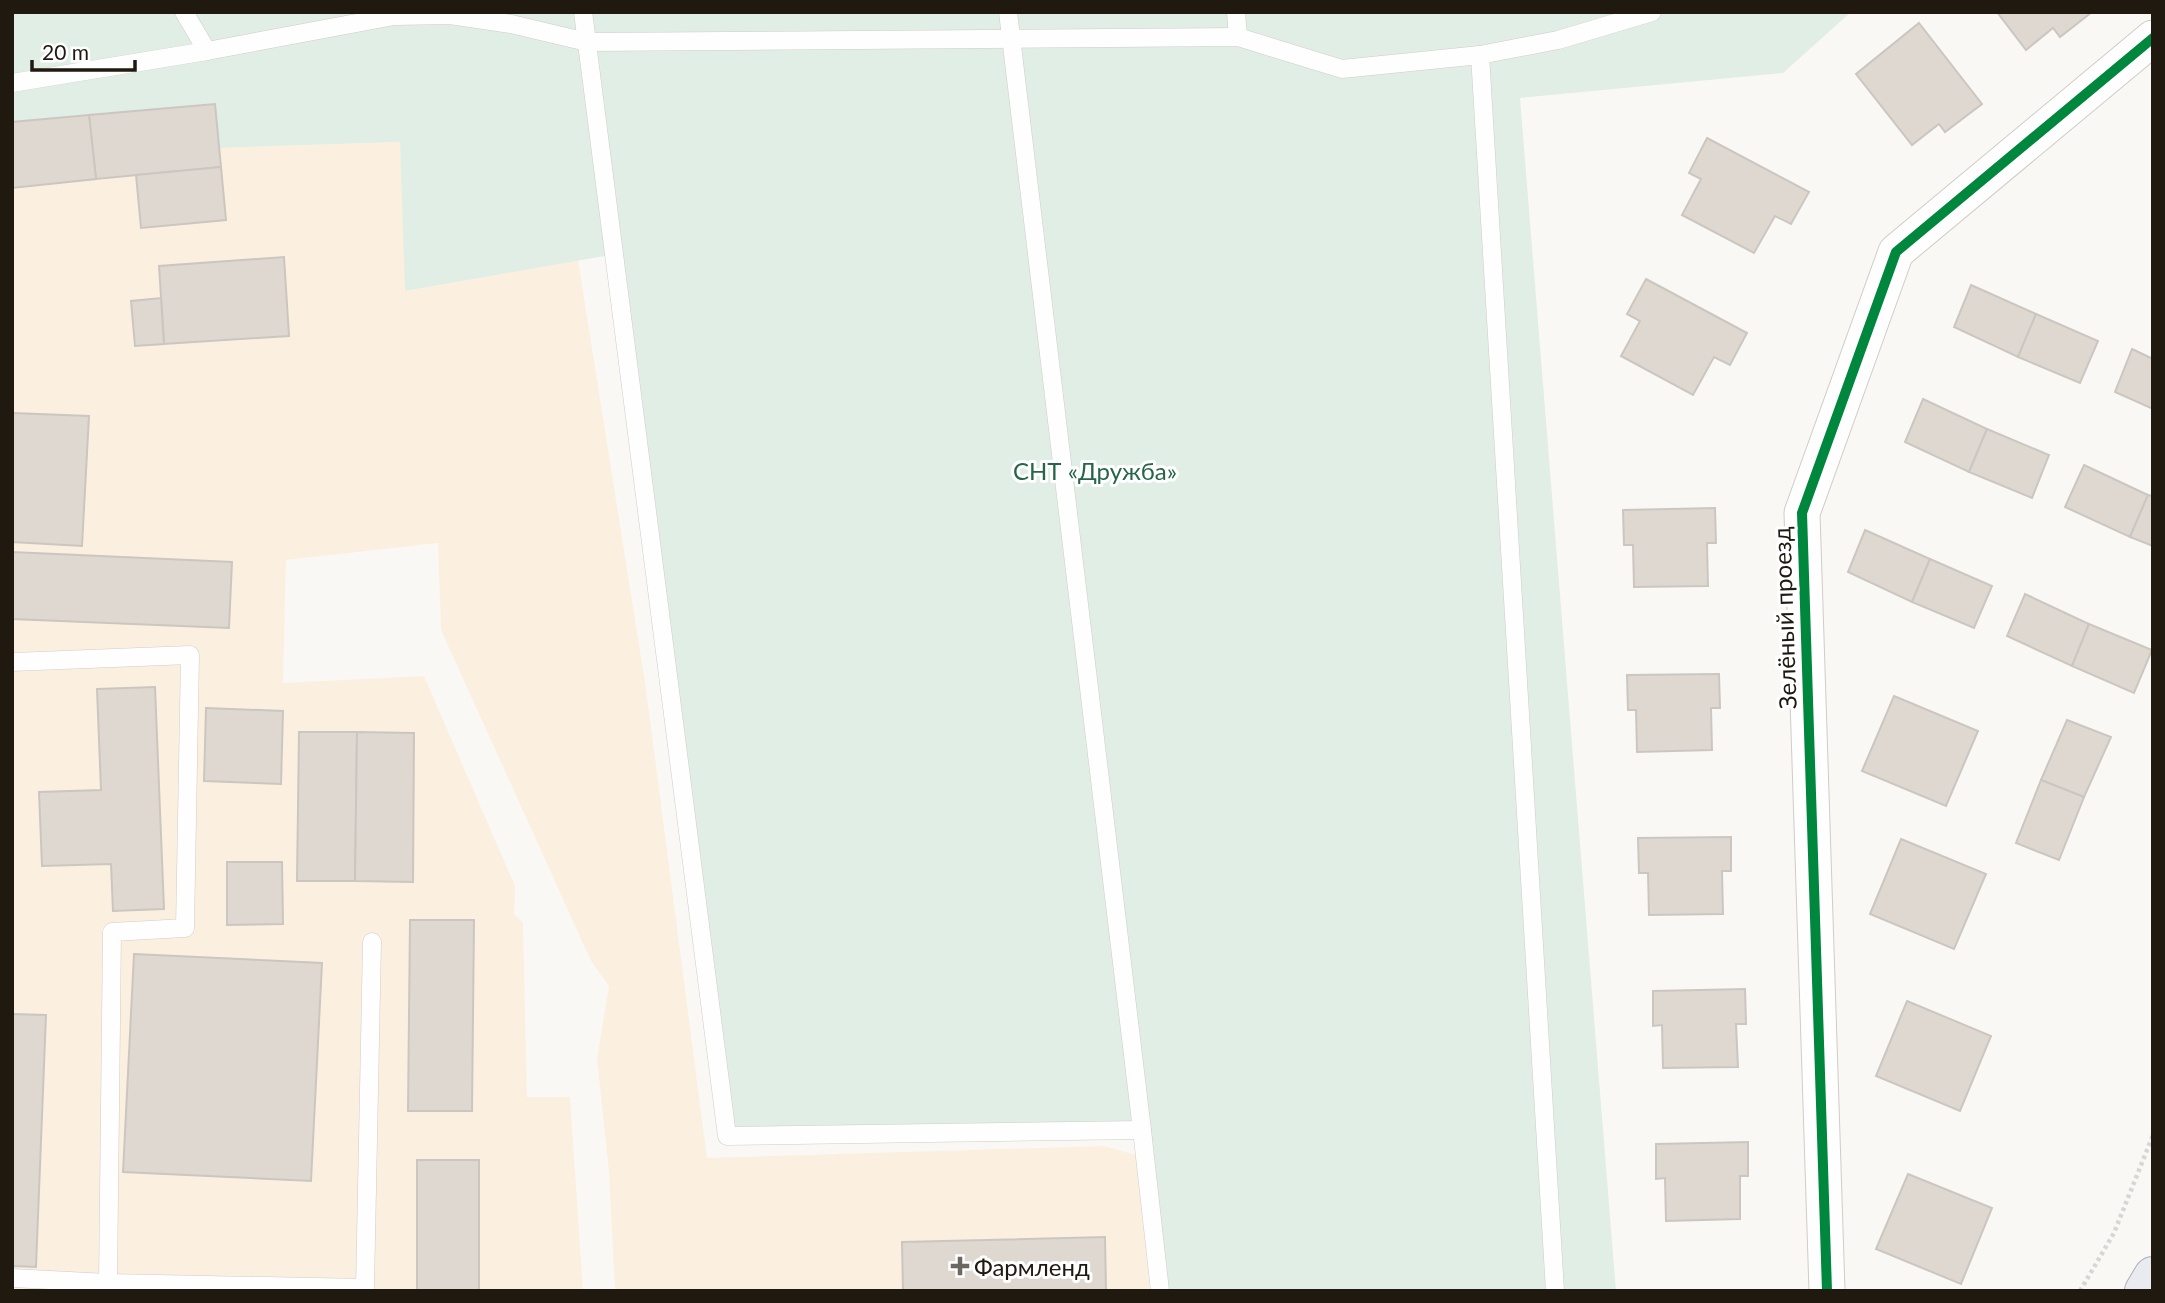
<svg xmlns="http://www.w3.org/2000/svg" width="2165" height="1303" font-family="Lato,sans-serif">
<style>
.built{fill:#fbf0e0}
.green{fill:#e1eee5}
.building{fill:#ded8d1;stroke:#ccc6c1;stroke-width:2}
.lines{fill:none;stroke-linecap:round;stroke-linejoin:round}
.service-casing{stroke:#d0ccc6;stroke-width:19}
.minor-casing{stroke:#d0ccc6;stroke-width:37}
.primary-casing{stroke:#adaeb6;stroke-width:40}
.path{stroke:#d6d6d5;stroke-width:4.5;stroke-dasharray:3.5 3.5;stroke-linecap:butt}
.service{stroke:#fefefe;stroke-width:18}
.minor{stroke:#fefefe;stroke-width:35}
.primary{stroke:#eaebf0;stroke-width:38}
.cycleway-casing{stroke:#fff;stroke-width:15}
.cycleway{stroke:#00873e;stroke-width:10}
.poi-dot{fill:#6c6760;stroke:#fff;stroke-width:2.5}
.labels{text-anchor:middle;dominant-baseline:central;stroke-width:6;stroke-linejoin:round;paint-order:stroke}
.park-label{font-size:24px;fill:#256649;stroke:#fff}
.street-label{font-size:24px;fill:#1f190f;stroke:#fff}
.poi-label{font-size:24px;fill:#1f190f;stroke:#fff;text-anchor:start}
</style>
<rect width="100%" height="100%" fill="#faf8f5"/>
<path class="built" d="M 215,104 L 220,148 L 400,142 L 406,291 L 578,260 L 646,689 L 707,1158 L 1104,1146 L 1136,1155 L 1150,1291 L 615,1291 L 609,1172 L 597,1059 L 609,986 L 591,961 L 441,630 L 438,543 L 286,560 L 283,683 L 424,676 L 515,886 L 514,914 L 523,923 L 527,1097 L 570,1097 L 583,1291 L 12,1291 L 12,122 Z"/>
<path class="green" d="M 12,12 L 1851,12 L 1783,73 L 1520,98 L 1616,1291 L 1161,1291 L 1139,1138 L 721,1140 L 610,255 L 405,291 L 400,142 L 219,148 L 215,104 L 12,122 Z"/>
<g class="building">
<path d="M 1997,12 L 2092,12 L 2060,37 L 2053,28 L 2026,50 Z"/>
<path d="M 1919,23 L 1982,104 L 1945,132 L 1939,124 L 1912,145 L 1856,74 Z"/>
<path d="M 215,104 L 221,167 L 96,179 L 89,115 Z"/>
<path d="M 89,115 L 96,179 L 12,188 L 12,122 Z"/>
<path d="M 1707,138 L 1809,192 L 1791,224 L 1775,216 L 1754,253 L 1682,215 L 1701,179 L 1689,173 Z"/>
<path d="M 221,167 L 226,220 L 141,228 L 136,175 Z"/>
<path d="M 284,257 L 289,336 L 164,344 L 159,266 Z"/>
<path d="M 1646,279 L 1747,333 L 1730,365 L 1714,357 L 1693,395 L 1621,356 L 1640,321 L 1627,314 Z"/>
<path d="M 1971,285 L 2036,314 L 2018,357 L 1954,327 Z"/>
<path d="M 161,298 L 164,344 L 135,346 L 131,301 Z"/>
<path d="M 2036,314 L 2098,341 L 2080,383 L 2018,357 Z"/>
<path d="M 2132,349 L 2153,359 L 2153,409 L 2115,392 Z"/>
<path d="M 1923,399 L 1987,429 L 1969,472 L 1905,442 Z"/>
<path d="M 12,413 L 89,416 L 82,546 L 12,542 Z"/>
<path d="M 1987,429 L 2049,455 L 2032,498 L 1969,472 Z"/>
<path d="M 2084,465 L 2148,495 L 2130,537 L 2065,507 Z"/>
<path d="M 2148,495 L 2153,496 L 2153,546 L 2130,537 Z"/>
<path d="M 1715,508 L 1716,543 L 1707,543 L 1708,586 L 1634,587 L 1633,545 L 1624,545 L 1623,510 Z"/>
<path d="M 1865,530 L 1930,559 L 1912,602 L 1848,572 Z"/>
<path d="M 12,552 L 232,562 L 229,628 L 12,619 Z"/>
<path d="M 1930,559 L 1992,586 L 1974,628 L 1912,602 Z"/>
<path d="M 2025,594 L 2089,624 L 2072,666 L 2007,636 Z"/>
<path d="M 2089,624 L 2152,650 L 2134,693 L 2072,666 Z"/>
<path d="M 1719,674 L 1720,708 L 1711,708 L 1712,750 L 1637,752 L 1636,710 L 1628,710 L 1627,675 Z"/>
<path d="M 155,687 L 164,909 L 113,911 L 111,864 L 42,866 L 39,792 L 101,790 L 97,689 Z"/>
<path d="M 1894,696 L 1978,731 L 1946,806 L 1862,771 Z"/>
<path d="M 206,708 L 283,711 L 281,784 L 204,781 Z"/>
<path d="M 2067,720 L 2111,737 L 2084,797 L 2041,780 Z"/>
<path d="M 299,732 L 357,732 L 355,881 L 297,881 Z"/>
<path d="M 357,732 L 414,733 L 413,882 L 355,881 Z"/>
<path d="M 2041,780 L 2084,797 L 2059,860 L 2016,843 Z"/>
<path d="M 1731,837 L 1731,871 L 1722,871 L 1723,914 L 1649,915 L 1648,873 L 1639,873 L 1638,838 Z"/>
<path d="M 1901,839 L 1986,874 L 1954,949 L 1870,914 Z"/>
<path d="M 227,862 L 282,862 L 283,924 L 227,925 Z"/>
<path d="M 410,920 L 474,920 L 472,1111 L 408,1111 Z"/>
<path d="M 134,954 L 322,963 L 311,1181 L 123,1172 Z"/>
<path d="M 1745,989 L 1746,1024 L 1736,1024 L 1738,1067 L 1663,1068 L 1662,1025 L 1653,1026 L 1653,991 Z"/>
<path d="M 1907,1001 L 1991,1036 L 1960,1111 L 1876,1076 Z"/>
<path d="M 12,1014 L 46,1015 L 36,1267 L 12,1266 Z"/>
<path d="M 1748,1142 L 1748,1176 L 1740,1176 L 1740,1219 L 1666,1221 L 1665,1178 L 1656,1179 L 1656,1144 Z"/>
<rect x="417" y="1160" width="62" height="131"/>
<path d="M 1908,1174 L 1992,1208 L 1961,1284 L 1876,1249 Z"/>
<path d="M 1105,1237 L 1106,1291 L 903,1291 L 902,1242 Z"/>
</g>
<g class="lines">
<g class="service-casing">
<g id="service">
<path d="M 184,12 L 207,51"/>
<path d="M 583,12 L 727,1136 L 1142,1130"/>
<path d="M 1008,12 L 1142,1130 L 1160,1291"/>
<path d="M 1236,12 L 1238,37"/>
<path d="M 1480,55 L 1555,1291"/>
<path d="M 12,83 L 207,51 L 394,16 L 450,15 L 511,24 L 587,42 L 1238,37 L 1342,69 L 1480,55 L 1558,40 L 1652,12"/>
<path d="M 12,662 L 190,655 L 185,928 L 112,932 L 108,1283 L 12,1278"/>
<path d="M 108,1291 L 108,1283 L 365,1288 L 372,942"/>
</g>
</g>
<g class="minor-casing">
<path id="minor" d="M 1827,1291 L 1802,513 L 1896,252 L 2153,38"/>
</g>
<g class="primary-casing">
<path id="primary" d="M 2144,1291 L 2153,1276"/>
</g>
<path class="path" d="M 2080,1291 L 2114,1233 L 2153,1135"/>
<use href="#service" class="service"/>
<use href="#minor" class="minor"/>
<use href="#primary" class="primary"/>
<g class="cycleway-casing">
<path id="cycleway" d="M 1827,1291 L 1802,513 L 1896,252 L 2153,38"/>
</g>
<use href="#cycleway" class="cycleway"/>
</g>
<path class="poi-dot" d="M956.5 1255.5h7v7h7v7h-7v7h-7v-7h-7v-7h7z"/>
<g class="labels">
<g class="park-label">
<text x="1095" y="470">СНТ «Дружба»</text>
</g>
<g class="street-label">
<text transform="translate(1784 618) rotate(-92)">Зелёный проезд</text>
</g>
<g class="poi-label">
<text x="974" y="1266">Фармленд</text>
</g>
</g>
<rect width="2165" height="1303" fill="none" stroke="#1f190f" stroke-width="28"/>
<path d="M32 60v10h103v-10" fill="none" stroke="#1f190f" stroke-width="3.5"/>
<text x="42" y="60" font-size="21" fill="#1f190f" stroke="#ffffff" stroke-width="5" paint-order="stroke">20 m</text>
</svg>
